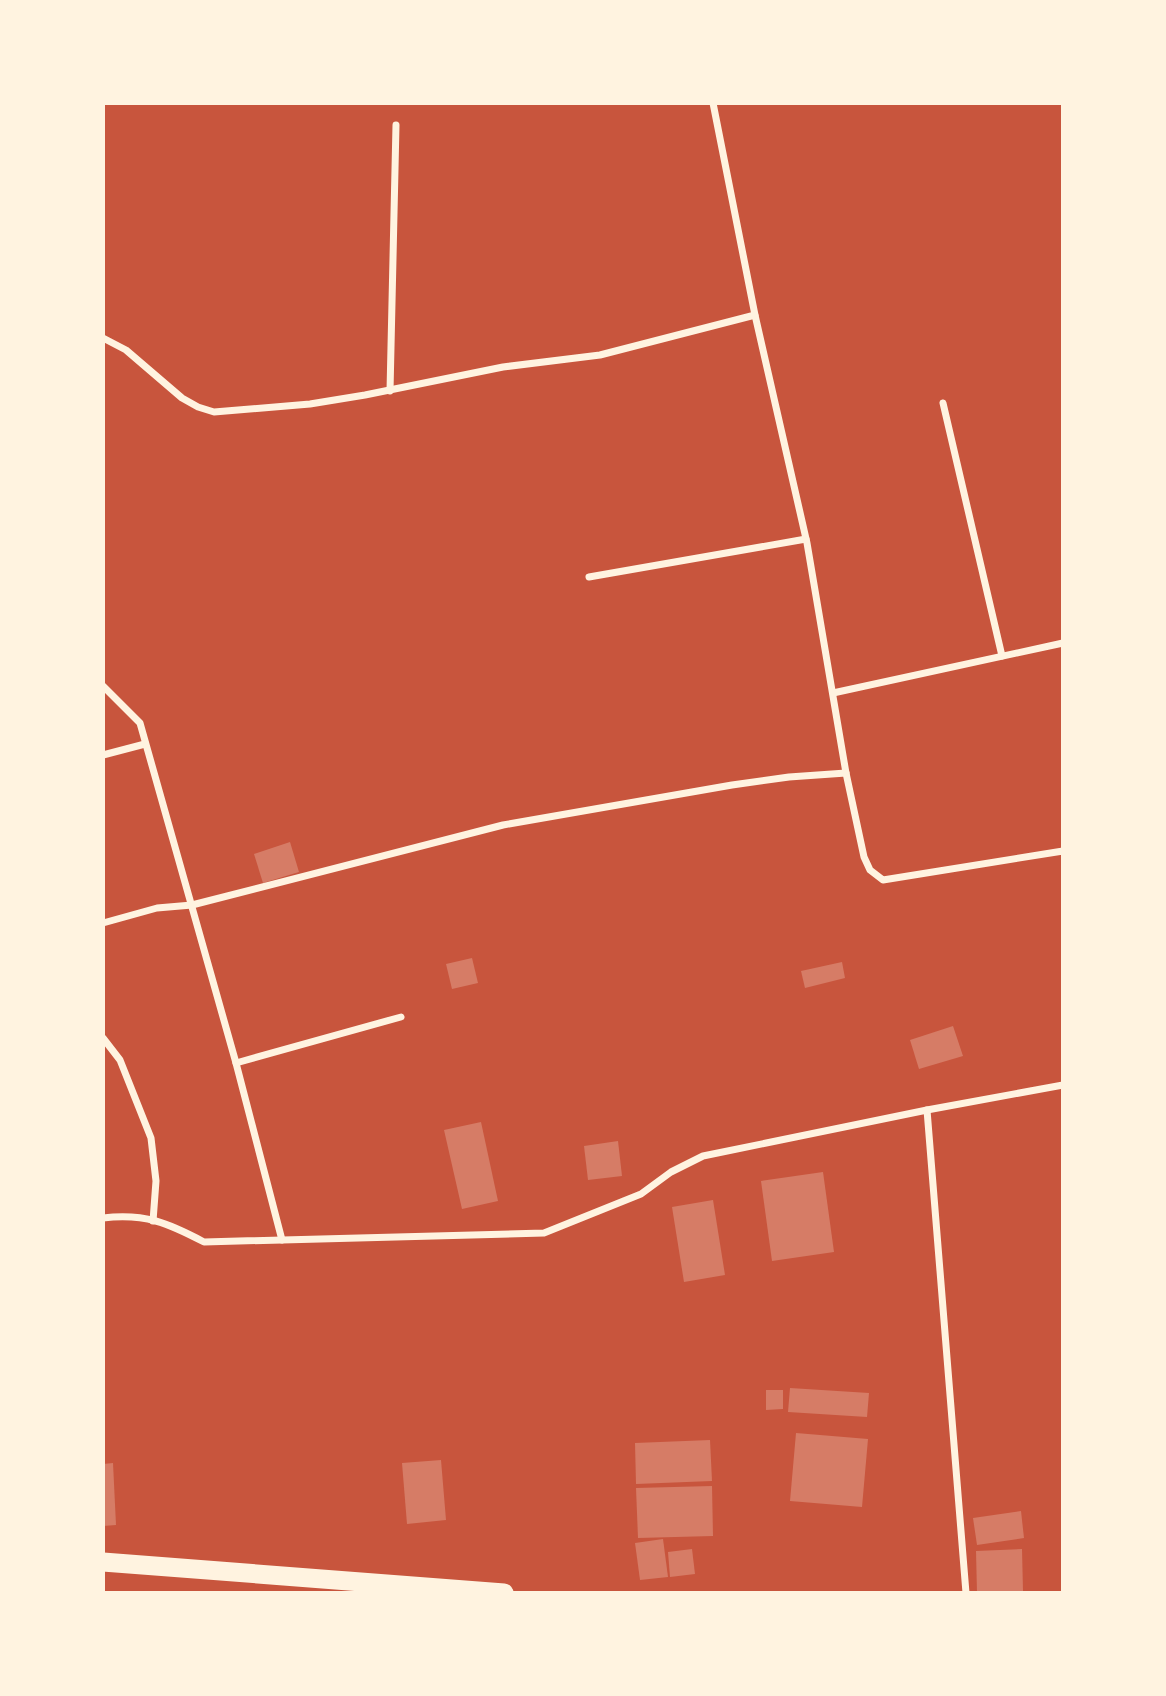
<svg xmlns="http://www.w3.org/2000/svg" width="1166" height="1696" font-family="'Open Sans',sans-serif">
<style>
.building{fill:#d67c66}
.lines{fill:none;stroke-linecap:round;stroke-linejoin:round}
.minor{stroke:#fff3e0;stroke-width:7}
.trunk{stroke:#fff3e0;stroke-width:19}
</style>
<rect width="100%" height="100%" fill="#c8553d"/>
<g class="building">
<path d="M 290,842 L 299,872 L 263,883 L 254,854 Z"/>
<path d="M 472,958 L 478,983 L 452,989 L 446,964 Z"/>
<path d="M 842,962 L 845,978 L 805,988 L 801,971 Z"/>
<path d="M 953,1026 L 963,1056 L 919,1069 L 910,1040 Z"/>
<path d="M 481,1122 L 498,1201 L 462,1209 L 444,1130 Z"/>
<path d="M 618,1141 L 622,1176 L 588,1180 L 584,1146 Z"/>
<path d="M 823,1172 L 834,1252 L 772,1261 L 761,1181 Z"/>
<path d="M 713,1200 L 725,1275 L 684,1282 L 672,1207 Z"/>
<path d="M 790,1388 L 869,1393 L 867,1417 L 788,1412 Z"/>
<path d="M 766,1390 L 783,1390 L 783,1409 L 766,1410 Z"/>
<path d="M 796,1433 L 868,1439 L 862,1507 L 790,1501 Z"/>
<path d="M 710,1440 L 712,1481 L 636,1484 L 635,1443 Z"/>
<path d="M 441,1460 L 446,1520 L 407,1524 L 402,1463 Z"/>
<path d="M 113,1463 L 116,1525 L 103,1526 L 103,1464 Z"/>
<path d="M 712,1486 L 713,1536 L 638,1538 L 636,1488 Z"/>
<path d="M 1021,1511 L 1024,1538 L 977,1545 L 973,1518 Z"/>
<path d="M 663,1539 L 668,1577 L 640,1580 L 635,1543 Z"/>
<path d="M 692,1549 L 695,1574 L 670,1577 L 668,1552 Z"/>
<path d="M 1022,1549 L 1023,1591 L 977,1593 L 976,1551 Z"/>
</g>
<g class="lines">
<g class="minor">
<path d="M 713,103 L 755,315 L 807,543 L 846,773 L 864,857 L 870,870 L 883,880 L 1063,851"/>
<path d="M 103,338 L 126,350 L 182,398 L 198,407 L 214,412 L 310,404 L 365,395 L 503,367 L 600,355 L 755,315"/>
<path d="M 390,391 L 396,125"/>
<path d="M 943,403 L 1002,656"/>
<path d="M 589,577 L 806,539"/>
<path d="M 103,686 L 140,723 L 236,1063 L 282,1240"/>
<path d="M 833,693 L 1063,643"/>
<path d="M 103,755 L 145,744"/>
<path d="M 103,923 L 157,908 L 192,905 L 503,825 L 732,785 L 789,777 L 846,773"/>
<path d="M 103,1038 L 120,1060 L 151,1138 L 156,1181 L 153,1221"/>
<path d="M 236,1063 L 401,1017"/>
<path d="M 927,1110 L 966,1593"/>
<path d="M 103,1218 C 145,1213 168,1223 204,1242 L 544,1233 L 641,1194 L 671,1172 L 703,1156 L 927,1110 L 1063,1085"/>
</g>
<path class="trunk" d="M 103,1562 L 504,1593"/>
</g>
<rect width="1166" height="1696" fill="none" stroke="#fff3e0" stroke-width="210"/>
</svg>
